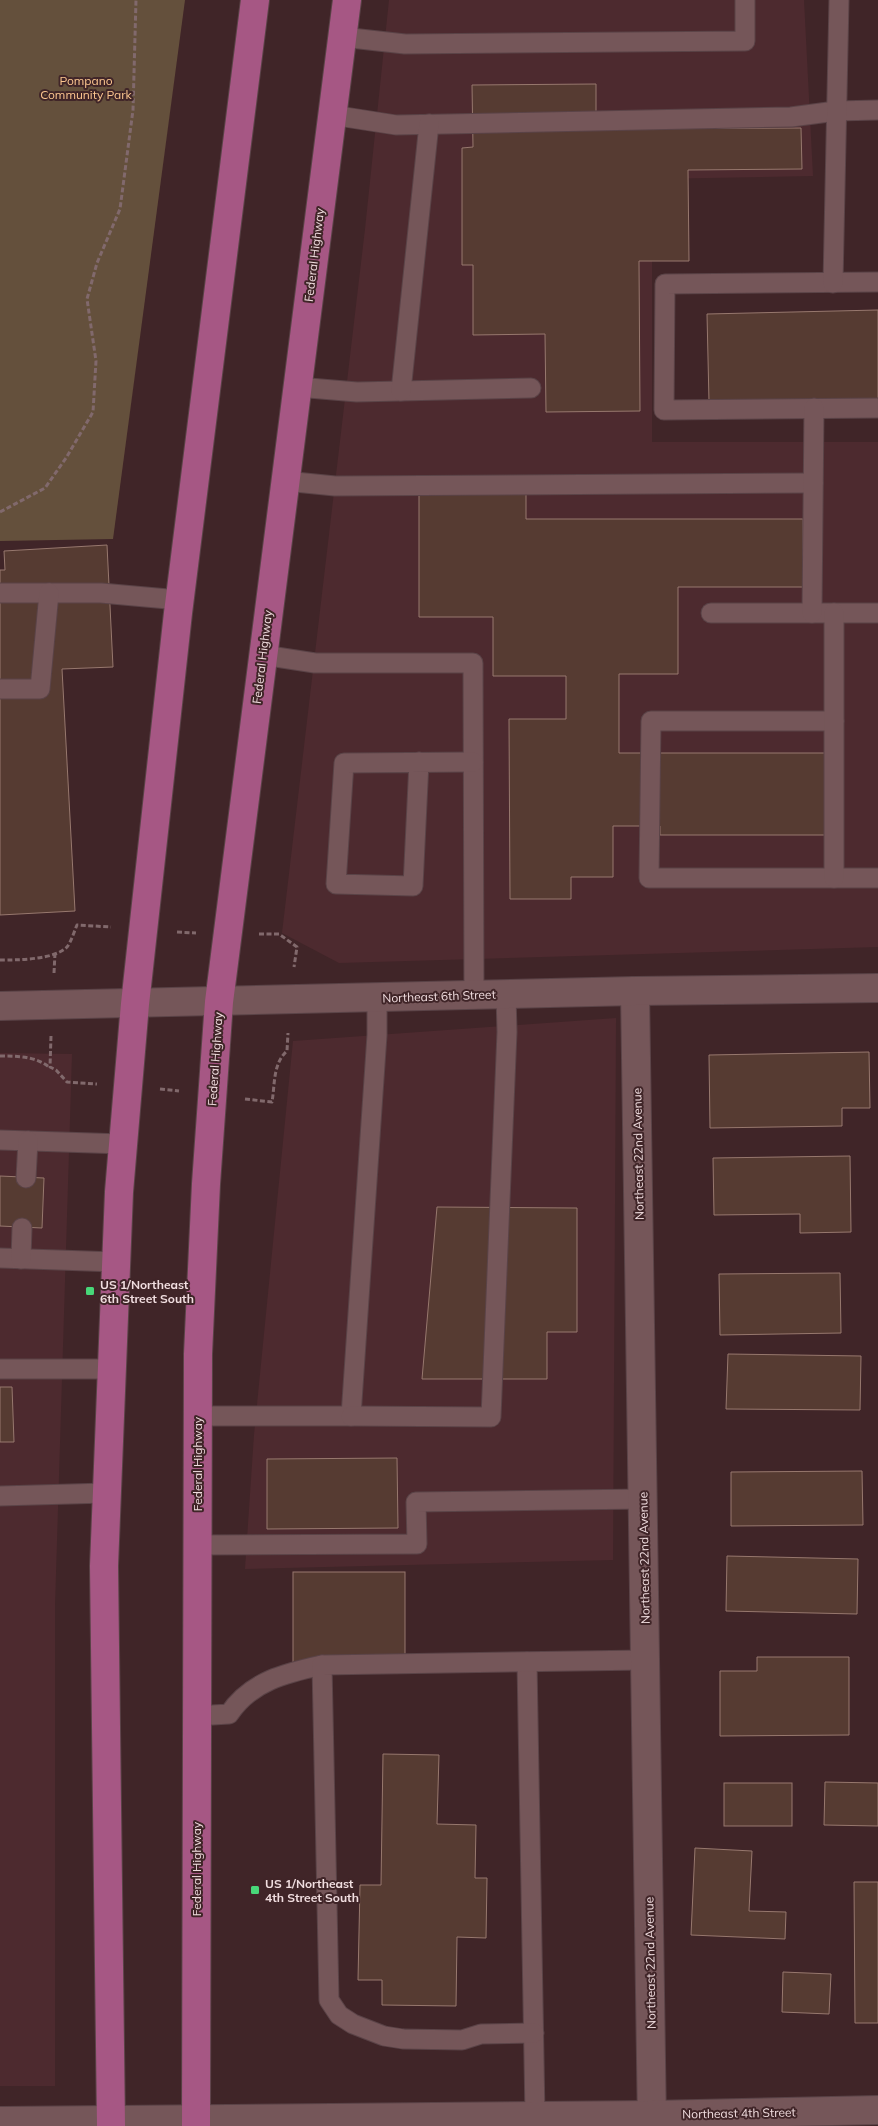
<svg xmlns="http://www.w3.org/2000/svg" width="878" height="2126" font-family="Mulish,sans-serif">
<style>
.built{fill:#4d2a2f}
.green{fill:#64503c}
.building{fill:#563b32;stroke:#97786e}
.lines{fill:none;stroke-linecap:round;stroke-linejoin:round}
.service-casing{stroke:#5a4347;stroke-width:21}
.minor-casing{stroke:#5a4347;stroke-width:30}
.primary-casing{stroke:#5a4347;stroke-width:30}
.path{stroke:#81696c;stroke-width:3;stroke-dasharray:5 2.5;stroke-linecap:butt}
.service{stroke:#755659;stroke-width:19}
.minor{stroke:#755659;stroke-width:28}
.primary{stroke:#a65784;stroke-width:28}
.poi-dot{fill:#48d779;stroke:#402528;stroke-width:2}
.labels{text-anchor:middle;dominant-baseline:central;stroke-width:4;stroke-linejoin:round;paint-order:stroke}
.park-label{font-size:12px;fill:#fdc790;stroke:#402528}
.street-label{font-size:12px;fill:#f1dee0;stroke:#402528}
.poi-label{font-size:12px;font-weight:bold;fill:#f1dee0;stroke:#402528;text-anchor:start}
</style>
<rect width="100%" height="100%" fill="#402528"/>
<g class="built">
<path d="M 389,0 L 804,0 L 813,176 L 652,179 L 652,442 L 878,442 L 878,947 L 339,963 L 282,933 L 365,229 Z"/>
<path d="M 616,1018 L 613,1560 L 245,1569 L 254,1435 L 293,1041 Z"/>
<path d="M 0,1053 L 72,1054 L 55,1606 L 55,2086 L 0,2086 Z"/>
</g>
<path class="green" d="M 0,0 L 185,0 L 113,539 L 0,541 Z"/>
<g class="building">
<path d="M 596,84 L 596,129 L 801,128 L 802,169 L 688,170 L 689,261 L 639,261 L 640,411 L 546,412 L 545,334 L 473,335 L 473,265 L 462,265 L 462,148 L 473,147 L 472,85 Z"/>
<path d="M 878,310 L 878,399 L 709,402 L 707,314 Z"/>
<path d="M 419,492 L 526,492 L 526,519 L 803,519 L 803,587 L 678,587 L 678,674 L 619,674 L 619,753 L 838,753 L 838,835 L 660,835 L 660,826 L 613,826 L 613,877 L 571,877 L 571,899 L 510,899 L 509,719 L 566,719 L 566,676 L 493,676 L 493,617 L 419,617 Z"/>
<path d="M 107,545 L 113,667 L 62,669 L 75,911 L 0,915 L 0,570 L 5,570 L 4,551 Z"/>
<path d="M 869,1052 L 870,1108 L 842,1108 L 842,1126 L 710,1128 L 709,1055 Z"/>
<path d="M 850,1156 L 851,1232 L 800,1233 L 800,1214 L 714,1215 L 713,1158 Z"/>
<path d="M 0,1176 L 44,1178 L 42,1228 L 0,1226 Z"/>
<path d="M 437,1207 L 577,1208 L 577,1332 L 547,1332 L 547,1379 L 422,1379 Z"/>
<path d="M 840,1273 L 841,1333 L 720,1335 L 719,1274 Z"/>
<path d="M 728,1354 L 861,1356 L 860,1410 L 726,1409 Z"/>
<path d="M 0,1387 L 12,1387 L 14,1442 L 0,1442 Z"/>
<path d="M 397,1458 L 398,1528 L 267,1529 L 267,1459 Z"/>
<path d="M 862,1471 L 863,1525 L 731,1526 L 731,1472 Z"/>
<path d="M 727,1556 L 858,1559 L 857,1614 L 726,1611 Z"/>
<rect x="293" y="1572" width="112" height="93"/>
<path d="M 757,1657 L 849,1657 L 849,1735 L 720,1736 L 720,1671 L 757,1671 Z"/>
<path d="M 383,1754 L 439,1755 L 437,1824 L 476,1825 L 475,1878 L 487,1878 L 486,1938 L 457,1937 L 456,2006 L 382,2005 L 382,1980 L 358,1980 L 360,1885 L 381,1885 Z"/>
<path d="M 825,1782 L 878,1783 L 878,1826 L 824,1825 Z"/>
<rect x="724" y="1783" width="68" height="43"/>
<path d="M 695,1848 L 752,1851 L 749,1911 L 786,1912 L 785,1939 L 691,1935 Z"/>
<path d="M 854,1882 L 878,1882 L 878,2023 L 855,2023 Z"/>
<path d="M 783,1972 L 831,1974 L 829,2014 L 782,2012 Z"/>
</g>
<g class="lines">
<g class="service-casing">
<g id="service">
<path d="M 342,37 L 405,44 L 745,41 L 745,0"/>
<path d="M 332,115 L 396,125 L 791,117 L 836,111 L 878,110"/>
<path d="M 878,282 L 665,284 L 664,410 L 878,408"/>
<path d="M 833,283 L 839,0"/>
<path d="M 297,387 L 357,392 L 531,388"/>
<path d="M 401,391 L 429,124"/>
<path d="M 285,481 L 335,486 L 813,483"/>
<path d="M 0,593 L 101,593 L 179,600"/>
<path d="M 711,613 L 878,613"/>
<path d="M 812,613 L 814,408"/>
<path d="M 263,655 L 315,663 L 473,663 L 474,995"/>
<path d="M 0,689 L 40,689 L 49,593"/>
<path d="M 834,721 L 651,721 L 649,878 L 878,878"/>
<path d="M 419,762 L 413,886 L 336,884 L 344,763 L 473,762"/>
<path d="M 834,878 L 834,613"/>
<path d="M 0,1140 L 123,1144"/>
<path d="M 26,1178 L 28,1141"/>
<path d="M 0,1258 L 116,1262"/>
<path d="M 21,1259 L 22,1228"/>
<path d="M 0,1369 L 112,1369"/>
<path d="M 197,1416 L 351,1416 L 377,1035 L 377,998"/>
<path d="M 351,1416 L 491,1417 L 507,1032 L 506,994"/>
<path d="M 0,1496 L 106,1493"/>
<path d="M 196,1545 L 417,1544 L 416,1502 L 643,1499"/>
<path d="M 527,1662 L 535,2116"/>
<path d="M 196,1716 L 229,1714 C 251,1681 286,1673 322,1665"/>
<path d="M 534,2033 L 481,2034 L 462,2040 L 403,2039 L 384,2036 L 353,2024 L 339,2015 L 329,2000 L 322,1665 L 645,1660"/>
</g>
</g>
<g class="minor-casing">
<g id="minor">
<path d="M 635,991 L 652,2126"/>
<path d="M 0,1006 L 635,991 L 878,988"/>
<path d="M 0,2121 L 652,2115 L 878,2110"/>
</g>
</g>
<g class="primary-casing">
<g id="primary">
<path d="M 111,2126 L 104,1566 L 119,1192 L 135,1004 L 178,613 L 255,0"/>
<path d="M 196,2126 L 198,1354 L 206,1184 L 219,1002 L 347,0"/>
</g>
</g>
<g class="path">
<path d="M 0,512 L 45,488 L 66,458 L 93,412 L 96,361 L 87,299 L 97,263 L 120,209 L 133,110 L 136,0"/>
<path d="M 177,932 L 196,933"/>
<path d="M 259,934 L 279,934 L 297,947 L 294,967"/>
<path d="M 0,960 C 17,960 54,960 67,947 C 71,942 74,932 77,925 L 111,927"/>
<path d="M 54,973 L 55,953"/>
<path d="M 51,1036 L 50,1067 L 56,1070 L 67,1082 L 97,1084"/>
<path d="M 0,1056 C 17,1056 35,1056 49,1067"/>
<path d="M 160,1089 L 179,1091"/>
<path d="M 245,1099 L 272,1102 C 275,1084 273,1063 287,1051 L 288,1033"/>
</g>
<use href="#service" class="service"/>
<use href="#minor" class="minor"/>
<use href="#primary" class="primary"/>
</g>
<g class="poi-dot">
<rect x="85" y="1286" width="10" height="10" rx="2.5"/>
<rect x="250" y="1885" width="10" height="10" rx="2.5"/>
</g>
<g class="labels">
<g class="park-label">
<text x="86" y="80">Pompano<tspan x="86" dy="14">Community Park</tspan></text>
</g>
<g class="street-label">
<text transform="translate(314 255) rotate(-83)">Federal Highway</text>
<text transform="translate(262 657) rotate(-83)">Federal Highway</text>
<text transform="translate(439 996) rotate(-2)">Northeast 6th Street</text>
<text transform="translate(215 1059) rotate(-86)">Federal Highway</text>
<text transform="translate(638 1154) rotate(-91)">Northeast 22nd Avenue</text>
<text transform="translate(197 1464) rotate(-90)">Federal Highway</text>
<text transform="translate(644 1558) rotate(-91)">Northeast 22nd Avenue</text>
<text transform="translate(196 1869) rotate(-90)">Federal Highway</text>
<text transform="translate(650 1963) rotate(-91)">Northeast 22nd Avenue</text>
<text transform="translate(739 2113) rotate(-1)">Northeast 4th Street</text>
</g>
<g class="poi-label">
<text x="100" y="1284">US 1/Northeast<tspan x="100" dy="14">6th Street South</tspan></text>
<text x="265" y="1883">US 1/Northeast<tspan x="265" dy="14">4th Street South</tspan></text>
</g>
</g>
</svg>
